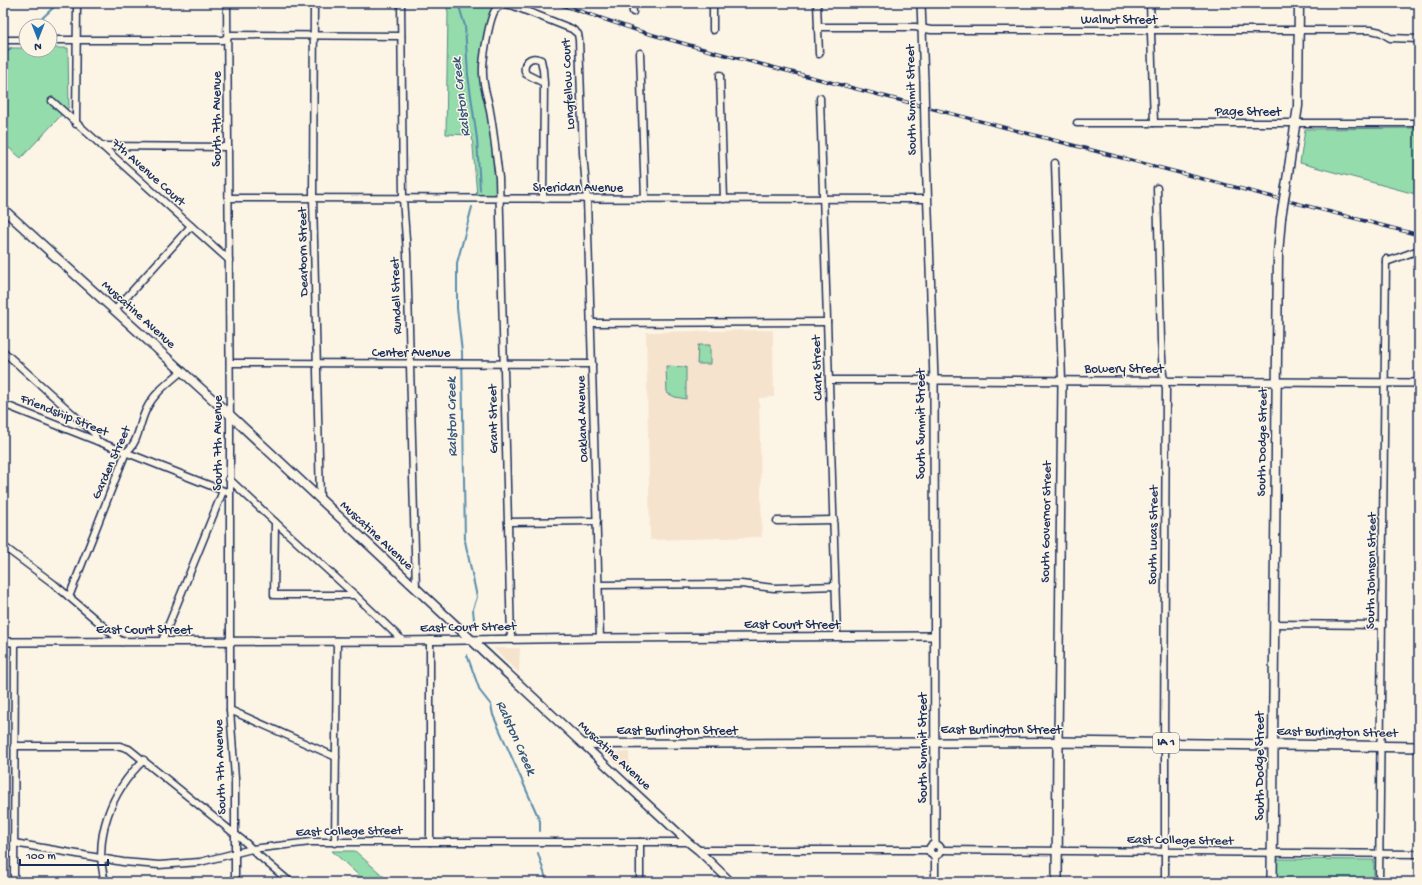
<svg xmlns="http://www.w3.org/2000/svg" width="1422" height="885" font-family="'Gochi Hand',sans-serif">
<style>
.built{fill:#f6e3ce}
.green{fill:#94dcab;stroke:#588684}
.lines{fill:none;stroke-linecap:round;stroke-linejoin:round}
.stream{stroke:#588cac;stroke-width:2}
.minor-casing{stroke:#1b2f5e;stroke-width:9}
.tertiary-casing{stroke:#1b2f5e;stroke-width:10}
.secondary-casing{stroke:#1b2f5e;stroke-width:11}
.primary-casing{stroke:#1b2f5e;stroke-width:12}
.minor{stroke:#fcf5e5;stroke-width:6}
.tertiary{stroke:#fcf5e5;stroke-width:7}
.secondary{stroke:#fcf5e5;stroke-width:8}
.primary{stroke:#fcf5e5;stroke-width:9}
.rail-casing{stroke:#1b2f5e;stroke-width:3.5}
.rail{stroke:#fcf5e5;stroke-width:2;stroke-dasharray:6;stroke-linecap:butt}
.tertiary-bridge-casing{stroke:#1b2f5e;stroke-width:10;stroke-linecap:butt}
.secondary-bridge-casing{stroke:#1b2f5e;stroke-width:11;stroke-linecap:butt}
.tertiary-bridge{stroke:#fcf5e5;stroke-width:7}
.secondary-bridge{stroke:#fcf5e5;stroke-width:8}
.labels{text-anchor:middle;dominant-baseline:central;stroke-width:3;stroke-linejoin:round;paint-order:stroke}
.shield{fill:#fcf5e5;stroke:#5e6a86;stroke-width:1}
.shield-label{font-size:12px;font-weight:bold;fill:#1b2f5e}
.street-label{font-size:13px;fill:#1b2f5e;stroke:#fcf5e5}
.water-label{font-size:14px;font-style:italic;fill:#34567e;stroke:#fcf5e5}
</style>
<rect width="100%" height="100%" fill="#fcf5e5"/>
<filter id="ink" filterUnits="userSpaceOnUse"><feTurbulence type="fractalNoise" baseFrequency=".025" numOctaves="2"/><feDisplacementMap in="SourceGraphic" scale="8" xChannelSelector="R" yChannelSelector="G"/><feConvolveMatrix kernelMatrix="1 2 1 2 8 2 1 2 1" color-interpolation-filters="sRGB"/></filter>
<g filter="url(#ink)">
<g class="built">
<path d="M 773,330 L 774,397 L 759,398 L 762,537 L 650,540 L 646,332 Z"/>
<path d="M 493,648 L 520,648 L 519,673 Z"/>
<path d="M 3,746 L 6,746 L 7,882 L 3,882 Z"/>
<path d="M 629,752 L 630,776 L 605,753 Z"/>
</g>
<g class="green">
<path d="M 446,3 L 497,3 L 491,14 L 482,53 L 480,73 L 482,91 L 488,118 L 496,179 L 496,196 L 477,196 L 472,135 L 446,134 L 448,13 Z"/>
<path d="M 3,48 L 26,48 L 26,50 L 50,50 L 50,48 L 68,48 L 69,107 L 21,158 L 3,143 Z"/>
<path d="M 1419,128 L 1419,195 L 1300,163 L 1305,129 Z"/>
<path d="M 698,345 L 710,345 L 710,364 L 697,364 Z"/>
<path d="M 666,366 L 686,367 L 686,399 L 675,397 L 667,393 Z"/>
<path d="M 332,851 L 355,851 L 390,882 L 366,882 Z"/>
<path d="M 1276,859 L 1374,860 L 1374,882 L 1276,882 Z"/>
</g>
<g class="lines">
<g class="stream">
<path d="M 458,3 L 465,26 L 468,75 L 477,139 L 480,190"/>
<path d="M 34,26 L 58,3"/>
<path d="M 3,56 L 11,48"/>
<path d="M 472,207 L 457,263 L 457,308 L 462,352 L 465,541 L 477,597 L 473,609 L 474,620 L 477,627"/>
<path d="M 467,655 L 480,691 L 491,705 L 493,715 L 540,821 L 540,831"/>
<path d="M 538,853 L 547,882"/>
</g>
<g class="minor-casing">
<g id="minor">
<path d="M 227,3 L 230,426 L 230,710 L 235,778 L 235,882"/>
<path d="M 314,3 L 313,198 L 320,500"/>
<path d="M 401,3 L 403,199 L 407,253 L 416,589"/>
<path d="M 632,3 L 633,12"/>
<path d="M 713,3 L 713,30"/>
<path d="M 817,3 L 819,54"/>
<path d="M 1150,3 L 1154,123"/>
<path d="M 818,27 L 915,27 L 931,30 L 1371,30 L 1380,32 L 1390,38 L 1419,39"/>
<path d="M 3,40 L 26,40"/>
<path d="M 50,40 L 223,40 L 231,35 L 401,36"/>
<path d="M 640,53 L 645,199"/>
<path d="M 720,75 L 724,199"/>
<path d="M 820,98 L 837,636"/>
<path d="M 52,101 L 229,260"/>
<path d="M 1077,123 L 1419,123"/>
<path d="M 76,124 L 77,3"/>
<path d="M 102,146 L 228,147"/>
<path d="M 1055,163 L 1062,381"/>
<path d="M 1157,188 L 1161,340 L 1163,374 L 1166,389 L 1164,743 L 1165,752 L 1165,882"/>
<path d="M 228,198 L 927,199"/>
<path d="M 543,199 L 544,83 L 543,70 L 541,60 C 530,54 521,64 526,74 L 544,83"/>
<path d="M 1386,262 L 1419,250"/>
<path d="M 115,310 L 191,226"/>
<path d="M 591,323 L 827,322"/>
<path d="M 3,351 L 94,433 L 97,441"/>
<path d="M 230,363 L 592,364"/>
<path d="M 829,380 L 934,380"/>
<path d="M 3,404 L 229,493"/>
<path d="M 229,479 L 275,522 L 274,595 L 355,595 L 403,641"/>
<path d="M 777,521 L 834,520"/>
<path d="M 275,522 L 355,595"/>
<path d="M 508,522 L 597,521"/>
<path d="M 3,546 L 54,584 L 122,642"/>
<path d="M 599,585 L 741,584 L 774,588 L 836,586"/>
<path d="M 69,597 L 126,452 C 139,443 139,423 146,410 C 153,394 169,382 182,371"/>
<path d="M 1274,624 L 1382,625"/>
<path d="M 511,639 L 499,178 C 496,155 494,133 490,111 C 488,98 483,87 483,74 C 482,63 489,17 496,9 C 501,4 507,4 514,6 L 572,29 L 578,34 L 579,40 L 583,153 L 587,199 L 600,638"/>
<path d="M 430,640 L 430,842"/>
<path d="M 162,641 L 223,491"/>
<path d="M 230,710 L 336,757"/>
<path d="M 14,746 L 120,746 L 129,749 L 246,843 L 258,855 L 290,882"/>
<path d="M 14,843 L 123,862 L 159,865 L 200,862 L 252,849 L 311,842 L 688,842"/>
<path d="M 335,843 L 337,641"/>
<path d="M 698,850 L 930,850"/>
<path d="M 941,850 L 1419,854"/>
<path d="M 935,855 L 935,882"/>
<path d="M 14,882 L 15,642"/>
<path d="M 105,882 C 93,837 111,791 144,760"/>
<path d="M 640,882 L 640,842"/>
<path d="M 1379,882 L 1386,259"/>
</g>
</g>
<g class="tertiary-casing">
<g id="tertiary">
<path d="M 921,3 L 924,81"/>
<path d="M 925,128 L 934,380 L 935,844"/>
<path d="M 934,380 L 1419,383"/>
<path d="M 3,642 L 403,641 L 600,638 L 934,636"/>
<path d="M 1058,742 L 1062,381"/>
<path d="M 583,744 L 688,842 L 698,850 L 731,882"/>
<circle cx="935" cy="850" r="5.5"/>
</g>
</g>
<g class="secondary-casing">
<g id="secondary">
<path d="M 1289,167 L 1298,106 L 1299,3"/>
<path d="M 3,209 L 230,415 L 583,744 L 1058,742"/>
<path d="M 1273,745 L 1278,254 L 1281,218"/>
</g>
</g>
<g class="primary-casing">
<g id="primary">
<path d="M 1057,882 L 1058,742 L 1419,747"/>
<path d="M 1272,882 L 1273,745"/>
</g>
</g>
<use href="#minor" class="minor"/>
<use href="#tertiary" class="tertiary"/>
<use href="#secondary" class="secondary"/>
<use href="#primary" class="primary"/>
<g class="rail-casing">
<path id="rail" d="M 556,3 L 639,31 L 714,52 L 1419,235"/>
</g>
<use href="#rail" class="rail"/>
<g class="tertiary-bridge-casing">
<path id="tertiary-bridge" d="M 924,81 L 925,128"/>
</g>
<g class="secondary-bridge-casing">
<path id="secondary-bridge" d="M 1281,218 L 1289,167"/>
</g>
<use href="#tertiary-bridge" class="tertiary-bridge"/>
<use href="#secondary-bridge" class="secondary-bridge"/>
</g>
</g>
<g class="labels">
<rect class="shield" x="1153" y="733" width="26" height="20" rx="3"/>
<g class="shield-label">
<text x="1166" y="743">IA 1</text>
</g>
<g class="street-label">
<text x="1119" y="20">Walnut Street</text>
<text transform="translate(569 84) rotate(-93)">Longfellow Court</text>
<text transform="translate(912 100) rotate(-91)">South Summit Street</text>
<text x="1248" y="112">Page Street</text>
<text transform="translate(217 119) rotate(-90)">South 7th Avenue</text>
<text transform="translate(148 173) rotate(42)">7th Avenue Court</text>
<text x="578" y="188">Sheridan Avenue</text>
<text transform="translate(304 252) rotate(-91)">Dearborn Street</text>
<text transform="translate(397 296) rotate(-92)">Rundell Street</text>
<text transform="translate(138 315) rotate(42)">Muscatine Avenue</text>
<text x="411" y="353">Center Avenue</text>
<text transform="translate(818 368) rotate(-92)">Clark Street</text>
<text x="1124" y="369">Bowery Street</text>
<text transform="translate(64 416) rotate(22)">Friendship Street</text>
<text transform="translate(494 419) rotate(-91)">Grant Street</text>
<text transform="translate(583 419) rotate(-92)">Oakland Avenue</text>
<text transform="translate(921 424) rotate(-90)">South Summit Street</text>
<text transform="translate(1263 442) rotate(-89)">South Dodge Street</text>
<text transform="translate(218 443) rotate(-90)">South 7th Avenue</text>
<text transform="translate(112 463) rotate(-66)">Garden Street</text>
<text transform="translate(1047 522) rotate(-89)">South Governor Street</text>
<text transform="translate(1154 535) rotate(-89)">South Lucas Street</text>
<text transform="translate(376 536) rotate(43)">Muscatine Avenue</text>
<text transform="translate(1372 571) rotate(-89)">South Johnson Street</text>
<text x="792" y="625">East Court Street</text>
<text transform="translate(468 628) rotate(-1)">East Court Street</text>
<text x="144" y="630">East Court Street</text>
<text x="1001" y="730">East Burlington Street</text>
<text x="677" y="731">East Burlington Street</text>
<text transform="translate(1337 733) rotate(1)">East Burlington Street</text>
<text transform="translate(923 748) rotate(-90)">South Summit Street</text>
<text transform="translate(614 756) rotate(43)">Muscatine Avenue</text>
<text transform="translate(1260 766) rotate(-90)">South Dodge Street</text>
<text transform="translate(221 767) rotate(-92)">South 7th Avenue</text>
<text transform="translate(349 832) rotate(-1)">East College Street</text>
<text transform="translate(1180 841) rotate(1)">East College Street</text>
</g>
<g class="water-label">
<text transform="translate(462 97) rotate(-97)">Ralston Creek</text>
<text transform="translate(453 417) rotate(-91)">Ralston Creek</text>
<text transform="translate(515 738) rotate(66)">Ralston Creek</text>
</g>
</g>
<rect width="1422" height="885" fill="none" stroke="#fcf5e5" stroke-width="16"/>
<rect x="8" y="8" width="1406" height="869" fill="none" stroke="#1b2f5e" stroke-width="1.5" filter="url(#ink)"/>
<g transform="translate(38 38) rotate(180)"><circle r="19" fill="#fcf5e5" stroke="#a2a6af"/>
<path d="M0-3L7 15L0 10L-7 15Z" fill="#1f6fb2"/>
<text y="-6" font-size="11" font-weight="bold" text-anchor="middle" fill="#1b2f5e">N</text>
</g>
<path d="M20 859v6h88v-6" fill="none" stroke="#1b2f5e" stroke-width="2"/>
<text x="26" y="859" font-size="12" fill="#1b2f5e" stroke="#fcf5e5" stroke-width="3" paint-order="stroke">100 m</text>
</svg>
